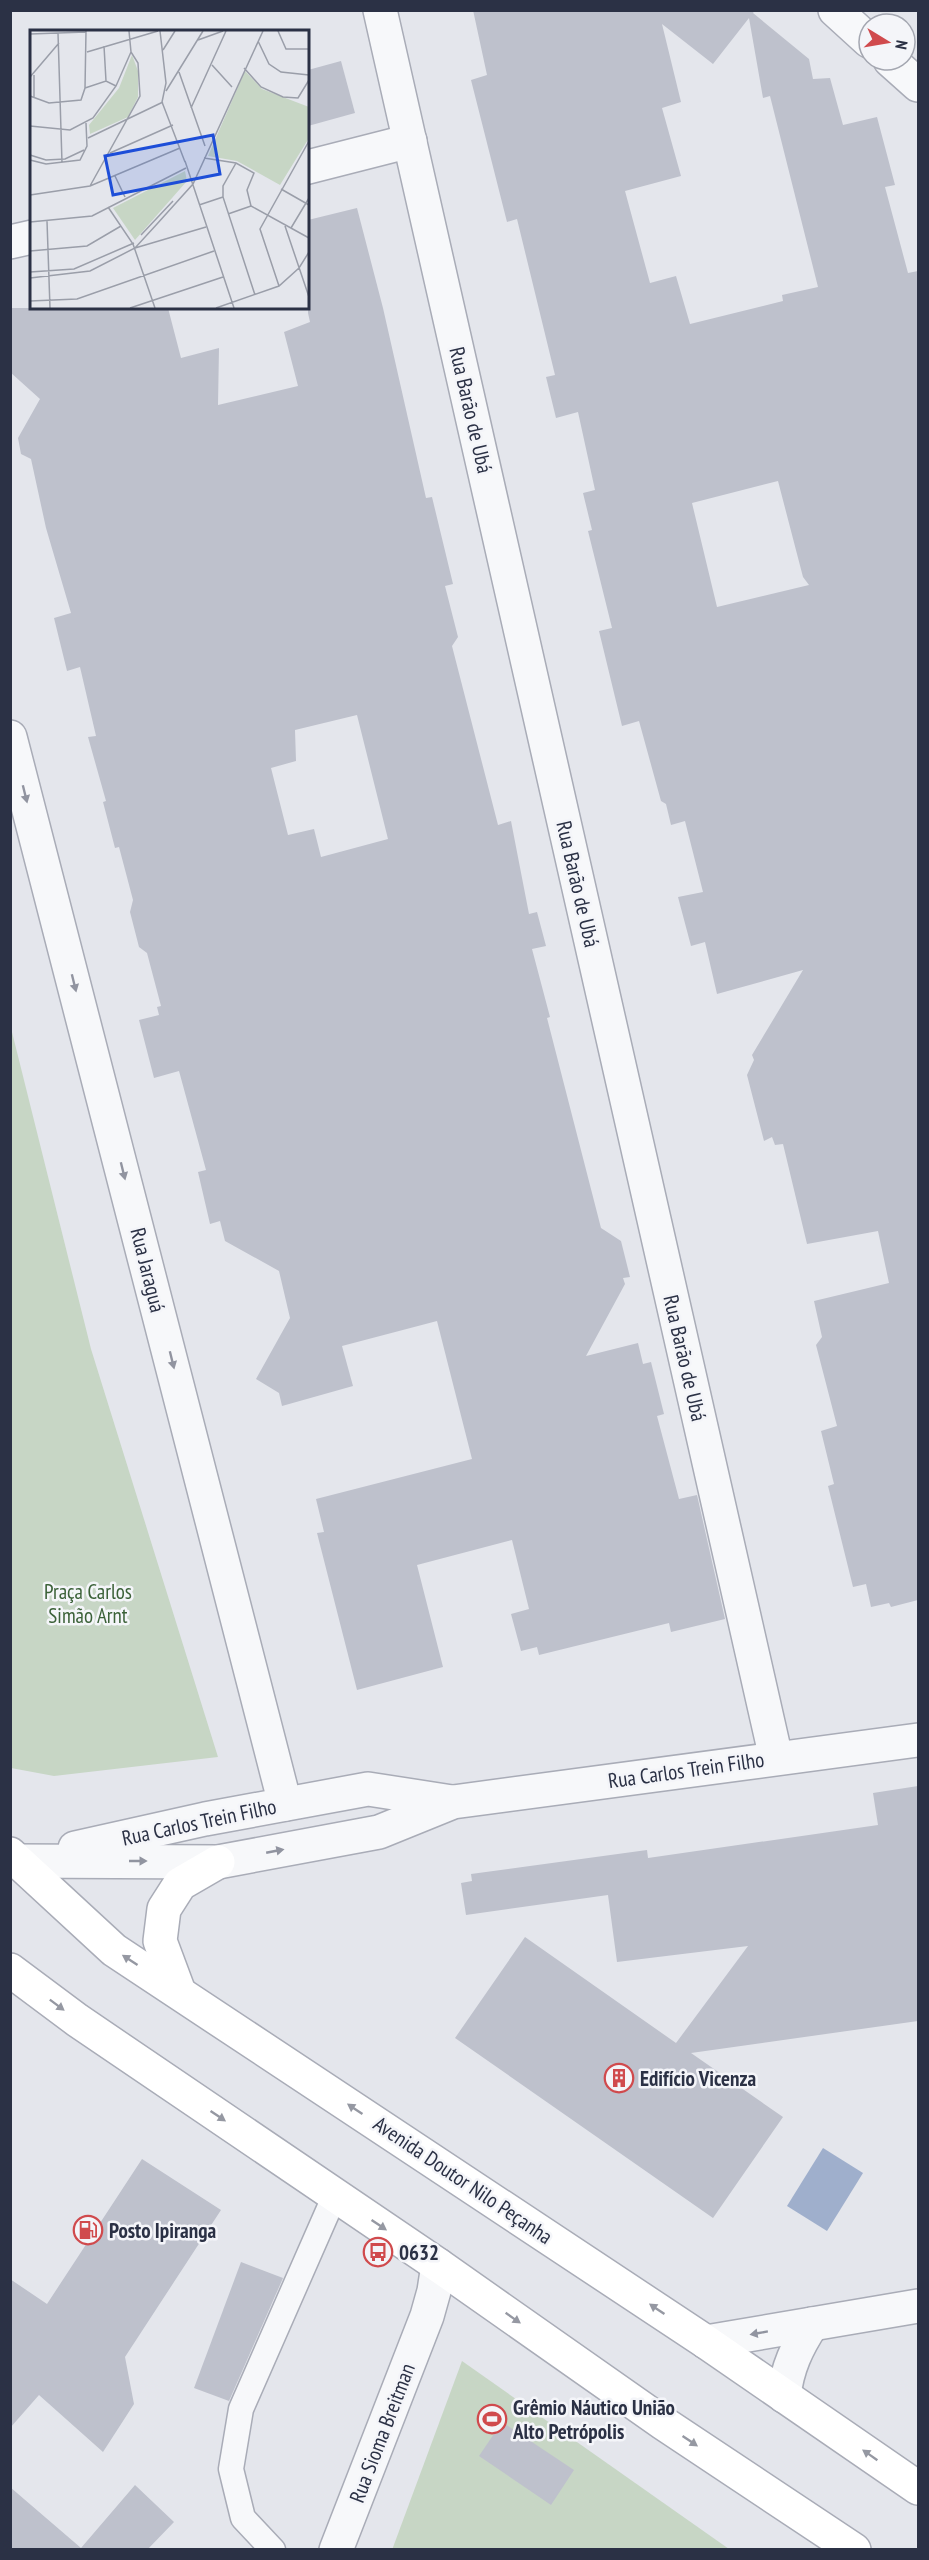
<svg xmlns="http://www.w3.org/2000/svg" width="929" height="2560" font-family="'PT Sans Narrow',sans-serif">
<style>
.green{fill:#c7d6c5}
.water{fill:#9fafcc}
.building{fill:#bec1cc;fill-rule:evenodd}
.lines{fill:none;stroke-linecap:round;stroke-linejoin:round}
.service-casing{stroke:#a9acb7;stroke-width:27}
.minor-casing{stroke:#a9acb7;stroke-width:36}
.tertiary-casing{stroke:#a9acb7;stroke-width:36}
.secondary-casing{stroke:#a9acb7;stroke-width:36}
.service{stroke:#f7f8fa;stroke-width:24}
.minor{stroke:#f7f8fa;stroke-width:33}
.tertiary{stroke:#f7f8fa;stroke-width:33}
.secondary{stroke:#fff;stroke-width:33}
.oneway{fill:#9194a0}
.oneway2{fill:#9598a2}
.labels{text-anchor:middle;dominant-baseline:central;stroke-width:5;stroke-linejoin:round;paint-order:stroke}
.street-label{font-size:21px;fill:#2b3145;stroke:#f4f5f9}
.park-label{font-size:21px;fill:#3b6138;stroke:#f4f5f9}
.poi-label{font-size:21px;font-weight:bold;fill:#2b3145;stroke:#f4f5f9;text-anchor:start}
.inset-road{fill:none;stroke:#9a9ea9;stroke-width:1.5}
.view{fill:#1d4ed8;fill-opacity:0.15;stroke:#1d4ed8;stroke-width:3}
.inset-edge{fill:none;stroke:#2b3145;stroke-width:3}
</style>
<rect width="100%" height="100%" fill="#e4e6ec"/>
<g class="green">
<path d="M 11,1028 L 91,1349 L 218,1757 L 54,1776 L 11,1768 Z"/>
<path d="M 462,2361 L 729,2549 L 392,2550 Z"/>
</g>
<path class="water" d="M 823,2148 L 863,2173 L 827,2231 L 787,2206 Z"/>
<g class="building">
<path d="M 473,10 L 755,10 L 753,13 L 809,59 L 813,79 L 830,78 L 843,125 L 877,117 L 895,185 L 885,187 L 908,273 L 918,271 L 918,1600 L 891,1607 L 889,1603 L 871,1607 L 866,1584 L 853,1587 L 828,1486 L 834,1484 L 821,1431 L 837,1426 L 816,1345 L 822,1337 L 814,1301 L 889,1283 L 878,1231 L 807,1244 L 783,1144 L 775,1145 L 772,1137 L 764,1141 L 747,1075 L 754,1060 L 752,1055 L 803,970 L 717,994 L 705,942 L 691,946 L 678,897 L 703,892 L 685,821 L 671,825 L 666,804 L 661,801 L 639,721 L 622,726 L 599,631 L 612,628 L 588,531 L 592,530 L 583,493 L 595,490 L 578,412 L 556,418 L 546,377 L 555,375 L 517,219 L 507,222 L 471,80 L 487,75 ZM 749,18 L 763,98 L 770,96 L 818,287 L 782,295 L 783,301 L 690,324 L 676,276 L 650,283 L 625,191 L 681,176 L 662,108 L 681,102 L 662,24 L 713,64 ZM 778,481 L 803,577 L 809,585 L 717,607 L 692,503 Z"/>
<path d="M 341,61 L 355,113 L 308,126 L 308,70 Z"/>
<path d="M 357,208 L 383,308 L 426,498 L 432,497 L 453,584 L 445,586 L 458,637 L 452,646 L 498,825 L 511,821 L 529,914 L 537,912 L 546,946 L 532,949 L 550,1017 L 547,1018 L 601,1228 L 621,1241 L 630,1277 L 623,1278 L 625,1284 L 586,1356 L 638,1343 L 643,1364 L 651,1362 L 664,1414 L 657,1416 L 679,1499 L 697,1495 L 725,1619 L 671,1632 L 669,1623 L 539,1655 L 537,1647 L 521,1651 L 511,1614 L 529,1609 L 512,1540 L 417,1565 L 443,1667 L 357,1690 L 317,1533 L 324,1532 L 316,1499 L 472,1459 L 437,1321 L 342,1346 L 353,1386 L 282,1406 L 279,1393 L 256,1379 L 290,1318 L 279,1271 L 225,1241 L 220,1221 L 210,1224 L 198,1172 L 206,1170 L 179,1071 L 154,1078 L 139,1020 L 159,1015 L 157,1007 L 161,1006 L 147,953 L 139,947 L 130,912 L 133,900 L 119,847 L 115,848 L 103,802 L 106,801 L 88,737 L 96,736 L 80,667 L 67,671 L 54,618 L 71,613 L 46,528 L 31,459 L 21,454 L 18,438 L 40,399 L 10,372 L 10,308 L 168,308 L 181,358 L 219,348 L 218,405 L 298,386 L 284,332 L 310,322 L 308,313 L 308,220 ZM 357,715 L 388,839 L 321,857 L 314,829 L 288,835 L 271,768 L 296,761 L 295,730 Z"/>
<path d="M 918,1786 L 918,2021 L 691,2053 L 783,2117 L 713,2218 L 455,2038 L 525,1937 L 676,2043 L 748,1946 L 617,1962 L 608,1895 L 466,1915 L 461,1883 L 472,1881 L 471,1874 L 647,1850 L 648,1858 L 878,1825 L 873,1793 Z"/>
<path d="M 142,2159 L 221,2210 L 125,2357 L 134,2404 L 103,2452 L 39,2395 L 10,2428 L 10,2279 L 47,2304 Z"/>
<path d="M 241,2262 L 283,2278 L 229,2401 L 194,2388 Z"/>
<path d="M 502,2422 L 574,2470 L 551,2505 L 479,2456 Z"/>
<path d="M 135,2485 L 174,2522 L 147,2550 L 10,2550 L 10,2487 L 81,2548 Z"/>
</g>
<g class="lines">
<g class="service-casing">
<path id="service" d="M 273,2550 L 243,2518 L 231,2469 L 241,2409 L 335,2195"/>
</g>
<g class="minor-casing">
<g id="minor">
<path d="M 380,10 L 776,1758"/>
<path d="M 835,10 L 869,41"/>
<path d="M 890,60 L 918,85"/>
<path d="M 308,167 L 410,141"/>
<path d="M 10,242 L 32,237"/>
<path d="M 10,737 L 285,1804"/>
<path d="M 706,2342 L 918,2306"/>
<path d="M 784,2396 C 787,2368 797,2347 812,2324"/>
</g>
</g>
<g class="tertiary-casing">
<g id="tertiary">
<path d="M 75,1848 L 205,1819 L 368,1789 L 452,1802"/>
<path d="M 16,1861 L 218,1862 L 379,1832 L 453,1802 L 918,1740"/>
<path d="M 336,2550 L 427,2316 L 434,2291 L 438,2265"/>
</g>
</g>
<g class="secondary-casing">
<g id="secondary">
<path d="M 10,1854 L 114,1950 L 706,2342 L 918,2488"/>
<path d="M 10,1970 L 77,2020 L 438,2265 L 663,2423 L 854,2550"/>
<path d="M 179,1992 L 160,1941 L 164,1909 L 180,1884 L 218,1862"/>
</g>
</g>
<use href="#service" class="service"/>
<use href="#minor" class="minor"/>
<use href="#tertiary" class="tertiary"/>
<use href="#secondary" class="secondary"/>
</g>
<defs><path id="oneway-solid" d="M-6-.8H1V-3.2L6.5 0L1 3.2V.8H-6Z" transform="scale(1.5)"/></defs>
<g class="oneway">
<use href="#oneway-solid" transform="translate(25 794) rotate(76)"/>
<use href="#oneway-solid" transform="translate(74 983) rotate(76)"/>
<use href="#oneway-solid" transform="translate(123 1171) rotate(76)"/>
<use href="#oneway-solid" transform="translate(172 1360) rotate(76)"/>
<use href="#oneway-solid" transform="translate(275 1851) rotate(-11)"/>
<use href="#oneway-solid" transform="translate(138 1861)"/>
<use href="#oneway-solid" transform="translate(759 2333) rotate(170)"/>
</g>
<g class="oneway2">
<use href="#oneway-solid" transform="translate(130 1960) rotate(-147)"/>
<use href="#oneway-solid" transform="translate(57 2005) rotate(37)"/>
<use href="#oneway-solid" transform="translate(355 2109) rotate(-146)"/>
<use href="#oneway-solid" transform="translate(218 2116) rotate(34)"/>
<use href="#oneway-solid" transform="translate(379 2225) rotate(34)"/>
<use href="#oneway-solid" transform="translate(657 2309) rotate(-146)"/>
<use href="#oneway-solid" transform="translate(513 2318) rotate(35)"/>
<use href="#oneway-solid" transform="translate(690 2441) rotate(34)"/>
<use href="#oneway-solid" transform="translate(870 2455) rotate(-145)"/>
</g>
<defs>
<g id="building-ring" transform="scale(1.5)"><circle r="9.5" fill="#f4f5f9" stroke="#d04a4d" stroke-width="1.5"/><path d="M-4-6H4V6H1V3H-1V6H-4ZM-2.5-4.3h1.7v1.8h-1.7ZM.8-4.3h1.7v1.8H.8ZM-2.5-1h1.7V.8h-1.7ZM.8-1h1.7V.8H.8Z" fill="#d04a4d"/></g>
<g id="fuel-ring" transform="scale(1.5)"><circle r="9.5" fill="#f4f5f9" stroke="#d04a4d" stroke-width="1.5"/><path d="M-5.5-6h7V0h2V4h1.3V-2.5L3-4.5l.8-.8L6-3V5H2.5V1h-1V6h-7ZM-4.2-4.7v3.2H.2V-4.7Z" fill="#d04a4d"/></g>
<g id="bus-ring" transform="scale(1.5)"><circle r="9.5" fill="#f4f5f9" stroke="#d04a4d" stroke-width="1.5"/><path d="M-5-6H5V4H4V6H2V4H-2V6H-4V4H-5ZM-3.5-4V0h7V-4ZM-3.5 1.2v1.5H-2V1.2ZM2 1.2v1.5H3.5V1.2Z" fill="#d04a4d"/></g>
<g id="stadium-ring" transform="scale(1.5)"><circle r="9.5" fill="#f4f5f9" stroke="#d04a4d" stroke-width="1.5"/><path d="M0-5a6.5 5 0 1 0 0 10a6.5 5 0 1 0 0-10ZM-3.5-1.8h7v3.6h-7Z" fill="#d04a4d"/></g>
</defs>
<g fill-rule="evenodd">
<use href="#building-ring" x="619" y="2078"/>
<use href="#fuel-ring" x="88" y="2230"/>
<use href="#bus-ring" x="378" y="2252"/>
<use href="#stadium-ring" x="492" y="2419"/>
</g>
<g class="labels">
<g class="street-label">
<text transform="translate(471 410) rotate(77)">Rua Barão de Ubá</text>
<text transform="translate(578 884) rotate(77)">Rua Barão de Ubá</text>
<text transform="translate(148 1270) rotate(76)">Rua Jaraguá</text>
<text transform="translate(685 1358) rotate(77)">Rua Barão de Ubá</text>
<text transform="translate(686 1770) rotate(-8)">Rua Carlos Trein Filho</text>
<text transform="translate(199 1822) rotate(-12)">Rua Carlos Trein Filho</text>
<text transform="translate(463 2180) rotate(34)">Avenida Doutor Nilo Peçanha</text>
<text transform="translate(382 2433) rotate(-69)">Rua Sioma Breitman</text>
</g>
<g class="park-label">
<text x="88" y="1591">Praça Carlos<tspan x="88" dy="24">Simão Arnt</tspan></text>
</g>
<g class="poi-label">
<text x="640" y="2078">Edifício Vicenza</text>
<text x="109" y="2230">Posto Ipiranga</text>
<text x="399" y="2252">0632</text>
<text x="513" y="2407">Grêmio Náutico União<tspan x="513" dy="24">Alto Petrópolis</tspan></text>
</g>
</g>
<g transform="translate(30 30)">
<rect width="279" height="279" fill="#e4e6ec"/>
<path d="M 102,25 L 108,41 L 108,67 L 98,87 L 60,104 L 59,95 L 89,58 ZM 215,41 L 232,59 L 279,77 L 279,108 L 250,155 L 207,131 L 178,126 ZM 155,141 L 157,151 L 105,210 L 83,178 Z" fill="#c7d6c5"/>
<path class="inset-road" d="M 130,1 L 136,53 L 132,72 L 155,132M 248,1 L 256,19 L 279,19M 28,3 L 32,133M 0,4 L 56,2M 168,10 L 193,1M 228,11 L 239,34 L 251,42 L 279,45M 74,16 L 76,51M 133,20 L 145,1M 57,22 L 128,1M 182,35 L 202,57M 214,38 L 231,57 L 253,67 L 268,68 L 279,50M 149,42 L 175,116M 0,47 L 29,13M 55,58 L 76,51 L 86,56M 136,61 L 173,1M 0,66 L 19,73 L 51,70 L 55,58 L 56,1M 4,68 L 4,45M 161,78 L 196,1M 0,96 L 40,100 L 63,88 L 86,56 L 101,22 L 99,1M 58,108 L 133,72M 80,123 L 143,95M 0,125 L 16,130 L 35,129 L 54,120M 174,128 L 206,133 L 224,143 L 217,160 L 221,176 L 279,208M 0,130 L 16,134 L 50,130 L 57,116 L 56,93M 155,131 L 204,278M 206,133 L 193,156 L 193,167 L 225,265M 85,146 L 95,167M 60,156 L 110,66 L 108,33 L 101,22M 251,159 L 279,175M 0,165 L 60,156 L 150,118M 169,175 L 193,167M 78,177 L 103,214 L 125,278M 198,184 L 221,176M 17,191 L 20,278M 0,192 L 62,186 L 156,138M 255,196 L 279,267M 261,198 L 279,168M 111,205 L 143,171M 105,218 L 176,197M 0,221 L 57,216 L 91,196M 0,242 L 44,239 L 104,213M 0,248 L 60,241 L 105,218 L 127,194 L 163,154 L 233,1M 249,256 L 230,199 L 279,111M 0,271 L 47,269 L 184,221M 100,278 L 193,247M 186,278 L 249,256 L 269,238 L 279,222"/>
<path class="view" d="M 183,105 L 190,144 L 83,165 L 75,126 Z"/>
<rect width="279" height="279" class="inset-edge"/>
</g>
<rect width="929" height="2560" fill="none" stroke="#2b3145" stroke-width="24"/>
<g transform="translate(887 42) rotate(101)"><circle r="28" fill="#f4f5f9" stroke="#a4a7b1" stroke-width="1.5"/>
<path d="M0-4.5L10 22L0 15L-10 22Z" fill="#d04a4d"/>
<text y="-9" font-size="16" font-weight="bold" text-anchor="middle" fill="#2b3145">N</text>
</g>
</svg>
